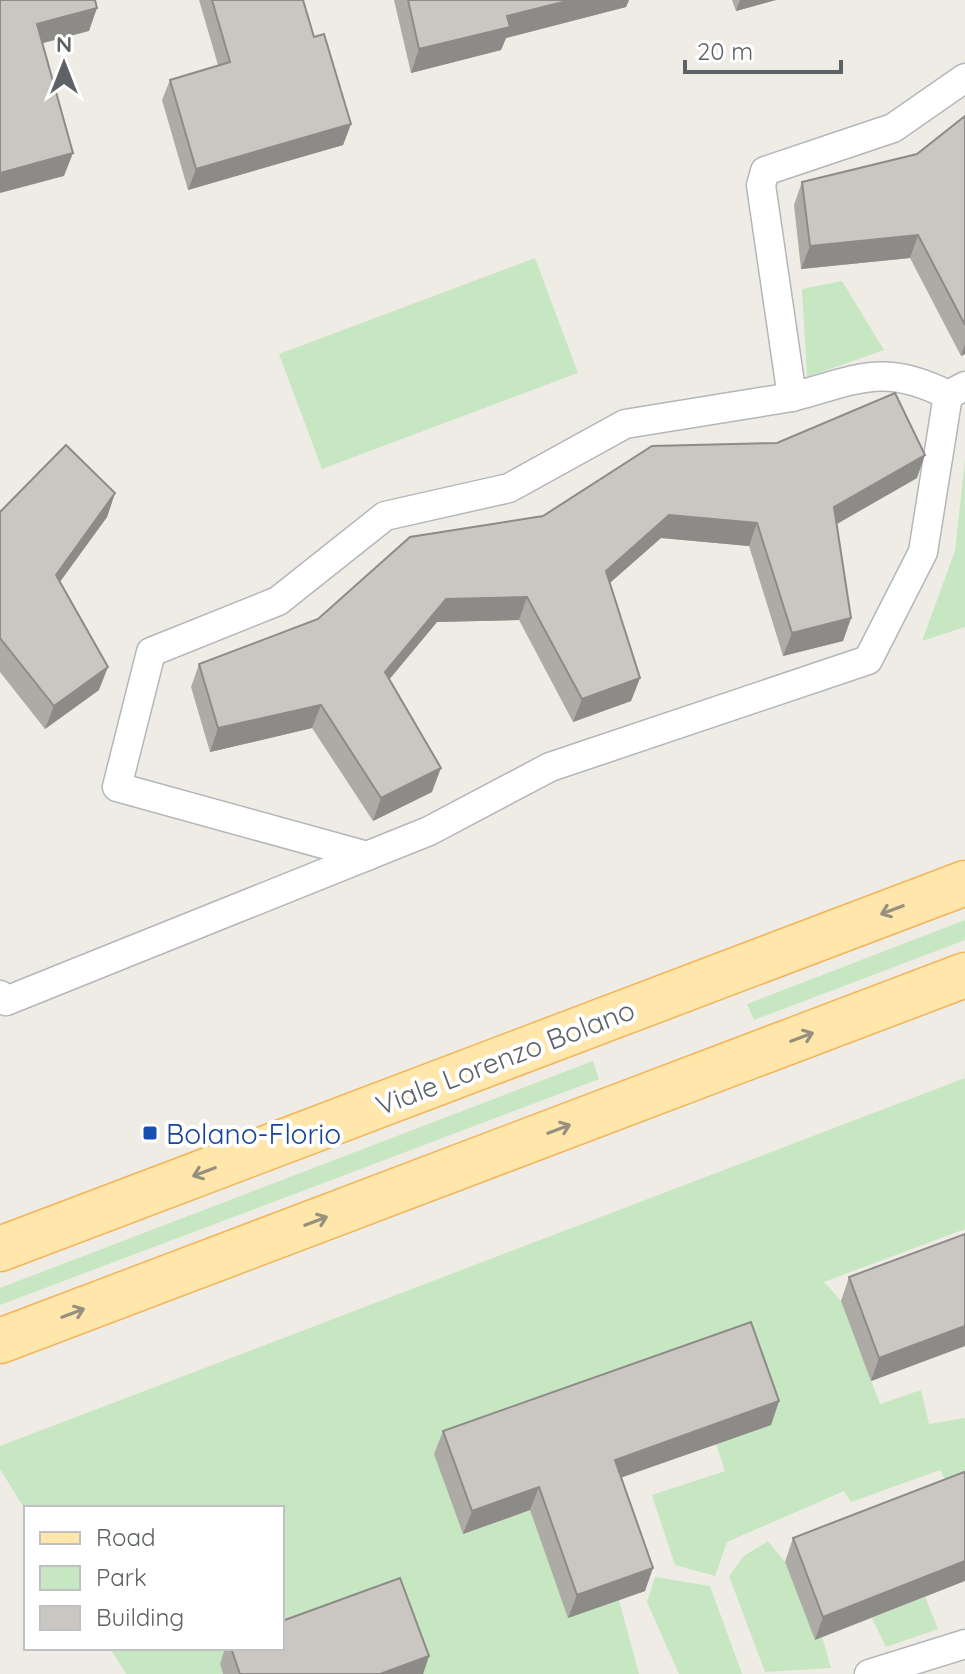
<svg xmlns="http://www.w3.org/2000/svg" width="965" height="1674" font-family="Quicksand,sans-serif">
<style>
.green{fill:#c6e7c1}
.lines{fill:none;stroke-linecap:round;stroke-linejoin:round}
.service-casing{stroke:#b3b7ba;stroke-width:31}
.primary-casing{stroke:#f3b45a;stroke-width:47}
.service{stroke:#fff;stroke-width:28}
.primary{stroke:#ffe6ab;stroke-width:44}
.wall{fill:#aeaba7}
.shaded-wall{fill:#8d8b88}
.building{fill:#cac7c2;stroke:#8d8b88;stroke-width:2}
.oneway{stroke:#96907e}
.transit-dot{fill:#1a4fb4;stroke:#fff;stroke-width:3}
.labels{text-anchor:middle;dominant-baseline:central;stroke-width:8;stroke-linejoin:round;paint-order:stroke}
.street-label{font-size:28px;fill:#5d6266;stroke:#fff}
.transit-label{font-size:28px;fill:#164399;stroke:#fff;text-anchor:start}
</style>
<rect width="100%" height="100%" fill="#efece5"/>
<g class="green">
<path d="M 535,258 L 578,373 L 322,469 L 279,354 Z"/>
<path d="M 842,281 L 884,350 L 807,377 L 802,289 Z"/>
<path d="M 965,460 L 965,627 L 922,641 L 955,551 Z"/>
<path d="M 965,920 L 965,940 L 754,1020 L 747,1004 Z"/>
<path d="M 593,1061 L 599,1079 L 0,1305 L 0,1288 Z"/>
<path d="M 965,1078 L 965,1229 L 824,1282 L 841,1301 L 880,1404 L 921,1390 L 929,1424 L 965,1418 L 965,1519 L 940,1470 L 851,1502 L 844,1491 L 727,1542 L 715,1576 L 675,1565 L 652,1495 L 725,1471 L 716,1444 L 742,1345 L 463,1534 L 530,1510 L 619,1600 L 639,1674 L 418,1674 L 282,1641 L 282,1508 L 26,1508 L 26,1511 L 0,1469 L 0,1446 Z"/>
<path d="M 768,1541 L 785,1562 L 815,1639 L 822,1637 L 831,1668 L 765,1672 L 729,1576 L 744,1556 Z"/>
<path d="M 655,1577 L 710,1586 L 742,1674 L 679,1674 L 647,1602 Z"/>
<path d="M 925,1597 L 938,1629 L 886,1647 L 872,1618 Z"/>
<path d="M 110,1648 L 264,1648 L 220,1664 L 223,1674 L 126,1674 Z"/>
</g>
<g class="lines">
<g class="service-casing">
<g id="service">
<path d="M 948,395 C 883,362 857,380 792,397 L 761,185 L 765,171 L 893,128 L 965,78"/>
<path d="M 367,856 L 117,787 L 151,652 L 278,601 L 385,516 L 509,488 L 625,424 L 792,397"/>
<path d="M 0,995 L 6,1001 L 429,831 L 550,767 L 868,660 L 923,552 L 948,395 L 965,386"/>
<path d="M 869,1674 L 965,1644"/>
</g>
</g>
<g class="primary-casing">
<g id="primary">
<path d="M 0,1249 L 965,883"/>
<path d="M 0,1341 L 965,975"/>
</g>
</g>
<use href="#service" class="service"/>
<use href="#primary" class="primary"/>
</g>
<g class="wall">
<path d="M 199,0 L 303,0 L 314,37 L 351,124 L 343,145 L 188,190 L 162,100 L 170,80 L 218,65 Z"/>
<path d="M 394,0 L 629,0 L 626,7 L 506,38 L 501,50 L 411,73 Z"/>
<path d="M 732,0 L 776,0 L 736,11 Z"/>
<path d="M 965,116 L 965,354 L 961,356 L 910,258 L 801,269 L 794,205 L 802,182 L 917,154 Z"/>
<path d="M 917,478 L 837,524 L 851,618 L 843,641 L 783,656 L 749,546 L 661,538 L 610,583 L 640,678 L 631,701 L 573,722 L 519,620 L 437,622 L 389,680 L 432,792 L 373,821 L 312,728 L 210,752 L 191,687 L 199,664 L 318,619 L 410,537 Z"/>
<path d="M 115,493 L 107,517 L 60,582 L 99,690 L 45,729 L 0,672 L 0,512 Z"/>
<path d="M 965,1234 L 965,1346 L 871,1381 L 841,1301 L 849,1277 Z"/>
<path d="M 779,1401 L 771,1425 L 621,1477 L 645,1591 L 568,1618 L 530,1510 L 463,1534 L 434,1454 L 443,1431 Z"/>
<path d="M 965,1475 L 815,1640 L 785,1562 L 793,1538 Z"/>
<path d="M 225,1648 L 282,1648 L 429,1656 L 423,1674 L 223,1674 L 220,1664 Z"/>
</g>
<g class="shaded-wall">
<path d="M 571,0 L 629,0 L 626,7 L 506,38 L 501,50 L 411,73 L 419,49 L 507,16 Z"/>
<path d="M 740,0 L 776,0 L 736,11 Z"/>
<path d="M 97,8 L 89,31 L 28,47 L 37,24 Z"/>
<path d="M 351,124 L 343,145 L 188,190 L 196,169 Z"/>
<path d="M 73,153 L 64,176 L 0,193 L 0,173 Z"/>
<path d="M 918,235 L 910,258 L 801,269 L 810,246 Z"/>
<path d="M 965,344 L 965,354 L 961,356 Z"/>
<path d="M 925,455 L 917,478 L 826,530 L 834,507 Z"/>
<path d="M 115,493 L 107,517 L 48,598 L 56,575 Z"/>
<path d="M 669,515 L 757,523 L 749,546 L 661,538 L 597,594 L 606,571 Z"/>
<path d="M 527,597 L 519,620 L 437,622 L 376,695 L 385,672 L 446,599 Z"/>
<path d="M 851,618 L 843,641 L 783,656 L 792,633 Z"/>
<path d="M 108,667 L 99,690 L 45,729 L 54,706 Z"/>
<path d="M 640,678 L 631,701 L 573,722 L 582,699 Z"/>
<path d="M 321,705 L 312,728 L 210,752 L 218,728 Z"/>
<path d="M 441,768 L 432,792 L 373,821 L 381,798 Z"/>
<path d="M 965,1326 L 965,1346 L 871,1381 L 879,1358 Z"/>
<path d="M 779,1401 L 771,1425 L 606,1483 L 615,1460 Z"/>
<path d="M 539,1487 L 530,1510 L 463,1534 L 472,1511 Z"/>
<path d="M 965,1561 L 965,1581 L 815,1640 L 823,1617 Z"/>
<path d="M 653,1568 L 645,1591 L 568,1618 L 577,1595 Z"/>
<path d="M 429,1656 L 423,1674 L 380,1674 Z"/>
</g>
<g class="building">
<path d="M 0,0 L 95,0 L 97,8 L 37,24 L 73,153 L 0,173 Z"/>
<path d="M 212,0 L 303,0 L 314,37 L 324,34 L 351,124 L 196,169 L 170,80 L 230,62 Z"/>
<path d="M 408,0 L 571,0 L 507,16 L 510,27 L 419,49 Z"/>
<path d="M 965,116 L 965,325 L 918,235 L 810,246 L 802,182 L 917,154 Z"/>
<path d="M 895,393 L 925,455 L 834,507 L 851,618 L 792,633 L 757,523 L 669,515 L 606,571 L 640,678 L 582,699 L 527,597 L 446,599 L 385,672 L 441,768 L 381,798 L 321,705 L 218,728 L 199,664 L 318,619 L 410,537 L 543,516 L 652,446 L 777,443 Z"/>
<path d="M 66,445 L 115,493 L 56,575 L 108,667 L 54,706 L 0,638 L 0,512 Z"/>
<path d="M 965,1234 L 965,1326 L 879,1358 L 849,1277 Z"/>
<path d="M 751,1322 L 779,1401 L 615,1460 L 653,1568 L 577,1595 L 539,1487 L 472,1511 L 443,1431 Z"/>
<path d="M 964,1472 L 965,1475 L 965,1561 L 823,1617 L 793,1538 Z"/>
<path d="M 400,1578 L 429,1656 L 380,1674 L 240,1674 L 231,1648 L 282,1648 L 282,1621 Z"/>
</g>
<defs><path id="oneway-shaft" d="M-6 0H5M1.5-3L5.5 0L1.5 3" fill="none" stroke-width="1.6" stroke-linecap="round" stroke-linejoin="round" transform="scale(2)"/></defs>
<g class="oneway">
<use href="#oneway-shaft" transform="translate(892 910) rotate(159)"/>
<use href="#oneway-shaft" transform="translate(802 1037) rotate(-21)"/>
<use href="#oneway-shaft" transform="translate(559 1129) rotate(-21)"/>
<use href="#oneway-shaft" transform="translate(204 1172) rotate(159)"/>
<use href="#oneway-shaft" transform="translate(316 1221) rotate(-21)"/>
<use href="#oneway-shaft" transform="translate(73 1313) rotate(-21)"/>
</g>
<rect class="transit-dot" x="142" y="1125" width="16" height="16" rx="4"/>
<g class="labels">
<g class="street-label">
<text transform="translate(505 1057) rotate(-21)">Viale Lorenzo Bolano</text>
</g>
<g class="transit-label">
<text x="166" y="1133">Bolano-Florio</text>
</g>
</g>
<rect x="24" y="1506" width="260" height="144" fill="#ffffff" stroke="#bec0c2" stroke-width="2"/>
<rect x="40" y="1532" width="40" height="12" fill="#ffe6ab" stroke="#bec0c2" stroke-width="2"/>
<text x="96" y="1546" font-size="24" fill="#5d6266">Road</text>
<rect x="40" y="1566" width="40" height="24" fill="#c6e7c1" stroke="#bec0c2" stroke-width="2"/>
<text x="96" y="1586" font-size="24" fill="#5d6266">Park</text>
<rect x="40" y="1606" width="40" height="24" fill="#cac7c2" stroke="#bec0c2" stroke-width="2"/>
<text x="96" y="1626" font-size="24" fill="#5d6266">Building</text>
<g transform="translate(64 64)" stroke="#ffffff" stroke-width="6" paint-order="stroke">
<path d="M0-6L14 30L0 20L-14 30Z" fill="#5d6266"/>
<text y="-12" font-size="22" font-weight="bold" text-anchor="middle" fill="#5d6266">N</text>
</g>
<path d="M685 60v12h156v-12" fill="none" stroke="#5d6266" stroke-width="4"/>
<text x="697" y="60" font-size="24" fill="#5d6266" stroke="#ffffff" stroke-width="6" paint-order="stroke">20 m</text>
</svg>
